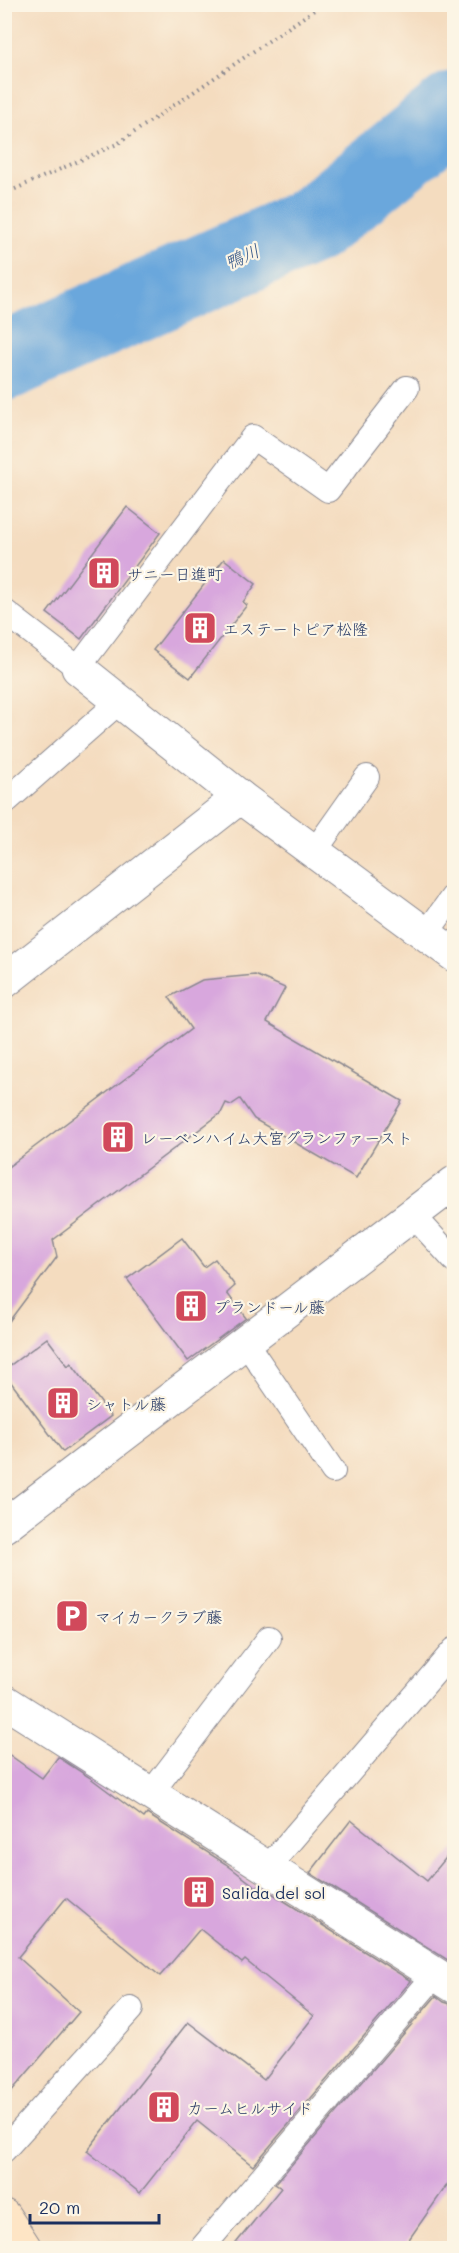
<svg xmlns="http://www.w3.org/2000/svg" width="459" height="2253" font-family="Mali,'Klee One',sans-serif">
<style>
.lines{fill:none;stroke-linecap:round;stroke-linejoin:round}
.river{stroke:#6aa7dc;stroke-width:78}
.building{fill:#d8a7dd}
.lane-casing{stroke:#88868e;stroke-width:26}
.street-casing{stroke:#88868e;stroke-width:35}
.secondary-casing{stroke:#88868e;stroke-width:35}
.path{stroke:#88868e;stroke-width:4;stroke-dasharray:1.5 4.5;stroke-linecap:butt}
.lane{stroke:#fff;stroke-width:24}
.street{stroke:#fff;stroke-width:33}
.secondary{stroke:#fee5c5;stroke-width:33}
.labels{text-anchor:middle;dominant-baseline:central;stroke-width:4.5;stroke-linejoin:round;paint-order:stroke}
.poi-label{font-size:16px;fill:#1b2f5e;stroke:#fcf5e5;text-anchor:start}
.water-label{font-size:18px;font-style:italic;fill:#37598a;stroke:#fcf5e5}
</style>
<rect width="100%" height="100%" fill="#fcf5e5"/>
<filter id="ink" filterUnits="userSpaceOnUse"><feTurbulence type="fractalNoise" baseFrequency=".0167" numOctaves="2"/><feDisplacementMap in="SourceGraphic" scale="12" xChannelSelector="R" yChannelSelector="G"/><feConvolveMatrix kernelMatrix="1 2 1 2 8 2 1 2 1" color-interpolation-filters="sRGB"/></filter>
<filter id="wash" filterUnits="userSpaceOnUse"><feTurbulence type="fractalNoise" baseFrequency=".008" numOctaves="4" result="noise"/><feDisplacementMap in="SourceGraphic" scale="24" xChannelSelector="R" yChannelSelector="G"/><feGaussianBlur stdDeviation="1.35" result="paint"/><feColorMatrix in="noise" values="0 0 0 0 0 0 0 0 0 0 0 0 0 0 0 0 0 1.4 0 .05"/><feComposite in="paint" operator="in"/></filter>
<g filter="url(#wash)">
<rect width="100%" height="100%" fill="#f4dcbf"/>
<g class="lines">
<path class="river" d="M 4,362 L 312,225 L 454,110"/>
</g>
<g id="blocks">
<g class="building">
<path d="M 127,507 L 160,533 L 81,639 L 47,613 Z"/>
<path d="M 224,559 L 256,584 L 243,602 L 247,605 L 190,678 L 153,650 Z"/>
<path d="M 255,975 L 285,988 L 267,1022 L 402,1101 L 356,1178 L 254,1119 L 240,1099 L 231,1105 L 226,1103 L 221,1113 L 53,1240 L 57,1257 L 4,1328 L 4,1170 L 191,1029 L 169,997 L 202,980 Z"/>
<path d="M 182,1238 L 204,1267 L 215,1259 L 235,1286 L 227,1293 L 246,1318 L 188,1361 L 127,1279 Z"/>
<path d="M 47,1338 L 68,1366 L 71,1363 L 111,1416 L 63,1452 L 4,1373 L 4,1370 Z"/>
<path d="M 4,1751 L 42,1778 L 58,1757 L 89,1777 L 144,1818 L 147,1814 L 226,1864 L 256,1887 L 259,1885 L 411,1981 L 253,2166 L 197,2121 L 140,2193 L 87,2151 L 188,2022 L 264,2080 L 314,2016 L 245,1960 L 242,1963 L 200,1929 L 160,1976 L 66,1898 L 18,1957 L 79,2012 L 4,2100 Z"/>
<path d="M 351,1820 L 427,1881 L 454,1848 L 454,1964 L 310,1873 Z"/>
<path d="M 436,1996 L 444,2002 L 454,2005 L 454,2175 L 403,2248 L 232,2248 L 281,2188 L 275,2184 Z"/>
</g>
</g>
</g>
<g filter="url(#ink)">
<use href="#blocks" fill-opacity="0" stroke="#88868e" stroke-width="1.5"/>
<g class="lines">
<g class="lane-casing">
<g id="lane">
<path d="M 4,611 L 78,668 L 253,437 L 328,490 L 407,388"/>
<path d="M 4,803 L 120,701"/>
<path d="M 314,852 L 367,777"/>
<path d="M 426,934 L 454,895"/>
<path d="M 413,1215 L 454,1260"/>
<path d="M 246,1343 L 333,1471"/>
<path d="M 151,1793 L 269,1638"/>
<path d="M 268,1867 L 454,1650"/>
<path d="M 4,2150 L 131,2009"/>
<path d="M 202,2248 L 436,1974"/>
</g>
</g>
<g class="street-casing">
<g id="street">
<path d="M 78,668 L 240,797 L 454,955"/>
<path d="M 4,982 L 240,797"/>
<path d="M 4,1526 L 454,1183"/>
<path d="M 4,1701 L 454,1986"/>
</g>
</g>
<g class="secondary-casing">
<path id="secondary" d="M 4,2216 L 25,2248"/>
</g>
<path class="path" d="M 4,194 L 117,144 L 323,4"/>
<use href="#lane" class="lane"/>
<use href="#street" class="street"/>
<use href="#secondary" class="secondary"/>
</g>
</g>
<defs>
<g id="building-square" transform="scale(1.725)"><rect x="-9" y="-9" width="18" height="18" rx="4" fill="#d1495b" stroke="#fcf5e5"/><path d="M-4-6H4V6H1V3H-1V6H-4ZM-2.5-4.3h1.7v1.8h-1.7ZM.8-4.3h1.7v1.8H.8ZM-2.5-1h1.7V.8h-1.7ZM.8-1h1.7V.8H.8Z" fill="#fff"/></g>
<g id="parking-square" transform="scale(1.725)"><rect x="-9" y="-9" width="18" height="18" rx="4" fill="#d1495b" stroke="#fcf5e5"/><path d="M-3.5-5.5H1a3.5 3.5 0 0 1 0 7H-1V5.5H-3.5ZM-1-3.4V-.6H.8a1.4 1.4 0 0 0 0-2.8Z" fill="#fff"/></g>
</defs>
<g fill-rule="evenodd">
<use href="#building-square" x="104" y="573"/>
<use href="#building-square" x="200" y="628"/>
<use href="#building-square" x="118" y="1137"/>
<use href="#building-square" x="191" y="1306"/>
<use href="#building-square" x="63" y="1403"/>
<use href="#parking-square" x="72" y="1616"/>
<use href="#building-square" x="199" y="1892"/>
<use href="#building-square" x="164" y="2107"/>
</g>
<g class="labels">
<g class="poi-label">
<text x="127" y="573">サニー日進町</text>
<text x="223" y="628">エステートピア松隆</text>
<text x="141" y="1137">レーベンハイム大宮グランファースト</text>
<text x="214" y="1306">プランドール藤</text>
<text x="86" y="1403">シャトル藤</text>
<text x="95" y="1616">マイカークラブ藤</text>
<text x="222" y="1892">Salida del sol</text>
<text x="187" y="2107">カームヒルサイド</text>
</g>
<g class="water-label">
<text transform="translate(242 256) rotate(-24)">鴨川</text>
</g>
</g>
<rect width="459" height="2253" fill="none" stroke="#fcf5e5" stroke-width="24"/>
<path d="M30 2214v9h129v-9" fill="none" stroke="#1b2f5e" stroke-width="3"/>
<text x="39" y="2214" font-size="18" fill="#1b2f5e" stroke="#fcf5e5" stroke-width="4.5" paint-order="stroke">20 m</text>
</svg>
